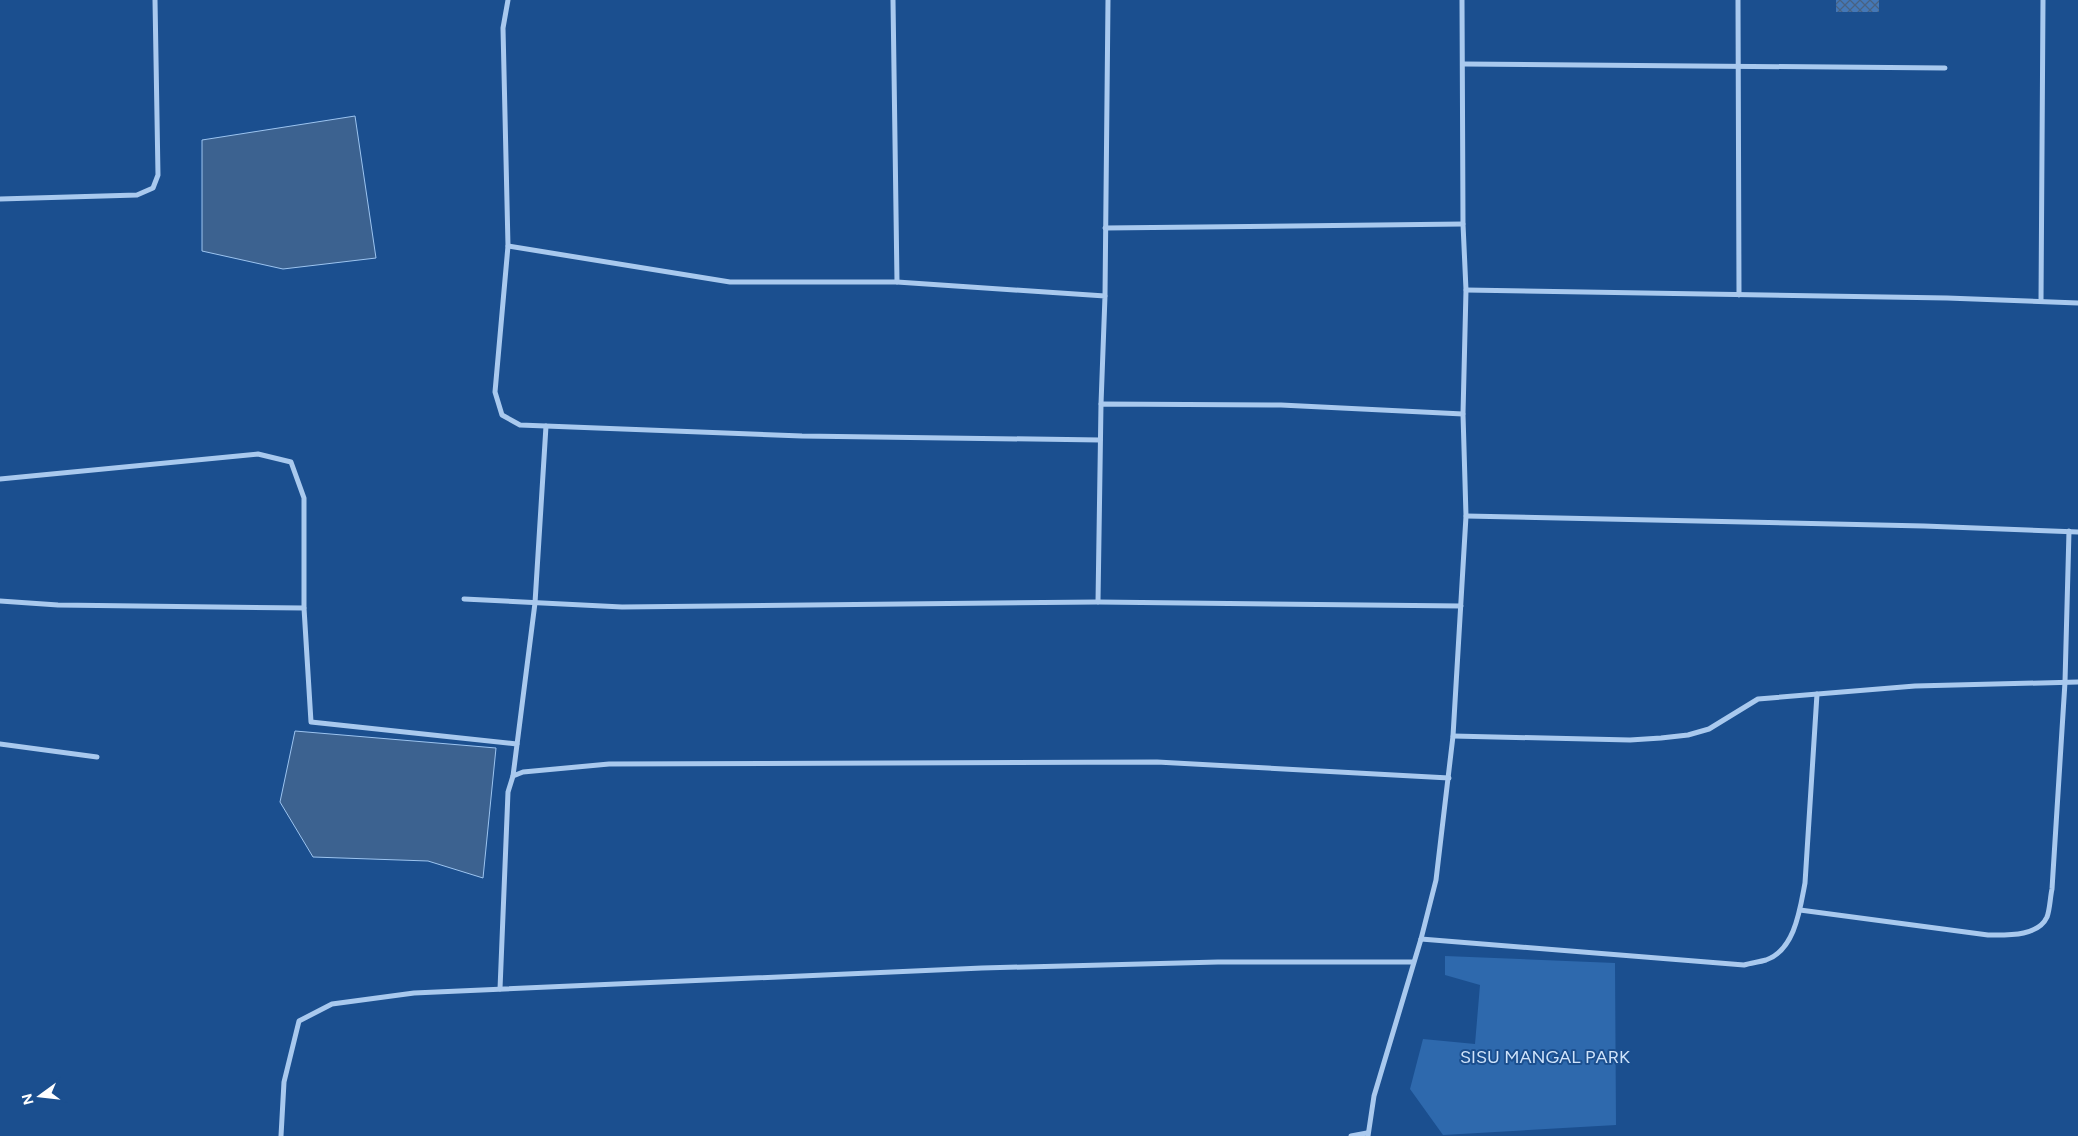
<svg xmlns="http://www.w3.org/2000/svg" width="2078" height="1136" font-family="Figtree,sans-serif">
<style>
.park{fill:#2e69ad}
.water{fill:#3c6290;stroke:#9cc4f0}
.building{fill:url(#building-cross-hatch)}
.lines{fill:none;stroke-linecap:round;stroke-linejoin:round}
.minor{stroke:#a9c9ee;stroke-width:5}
.labels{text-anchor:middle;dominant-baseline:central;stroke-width:4;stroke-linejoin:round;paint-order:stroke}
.park-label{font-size:18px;fill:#cfe3fa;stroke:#1b4f8f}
</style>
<defs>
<pattern id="building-cross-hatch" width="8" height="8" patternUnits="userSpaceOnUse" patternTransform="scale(1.25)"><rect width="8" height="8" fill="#4478b7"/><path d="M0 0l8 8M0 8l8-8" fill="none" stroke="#486282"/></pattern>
</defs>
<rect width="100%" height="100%" fill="#1b4f8f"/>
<path class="park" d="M 1445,956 L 1615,963 L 1616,1125 L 1443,1135 L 1410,1089 L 1423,1039 L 1475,1044 L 1480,985 L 1445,975 Z"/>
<g class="water">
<path d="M 355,116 L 376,258 L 283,269 L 202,251 L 202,140 Z"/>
<path d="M 295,731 L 496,748 L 483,878 L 428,861 L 313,857 L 280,802 Z"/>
</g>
<rect class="building" x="1836" y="0" width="43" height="12"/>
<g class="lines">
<g class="minor">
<path d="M 508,0 L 503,28 L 508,246 L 495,392 L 502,415 L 520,425 L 802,436 L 1100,440"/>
<path d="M 893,0 L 897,282"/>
<path d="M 1738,0 L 1739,295"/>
<path d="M 1464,64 L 1945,68"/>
<path d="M 0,199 L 137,195 L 153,188 L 158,175 L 155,0"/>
<path d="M 1105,228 L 1463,224"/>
<path d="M 508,246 L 730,282 L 897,282 L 1105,296 L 1101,404"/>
<path d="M 1466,290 L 1947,298 L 2078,303"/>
<path d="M 1105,296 L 1108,0"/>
<path d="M 2041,301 L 2043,0"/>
<path d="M 0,479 L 258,454 L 291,462 L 304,498 L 304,608 L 311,722 L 517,744"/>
<path d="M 1466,516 L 1924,526 L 2078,532"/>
<path d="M 464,599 L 622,607 L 1098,602 L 1461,606"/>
<path d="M 0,601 L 58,605 L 304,608"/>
<path d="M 1098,602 L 1101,404 L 1281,405 L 1463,414"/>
<path d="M 1453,736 L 1630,740 L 1661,738 L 1688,735 L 1709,729 L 1758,699 L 1915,686 L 2078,682"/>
<path d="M 0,744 L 97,757"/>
<path d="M 513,776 L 535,603 L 546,426"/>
<path d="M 1800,910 L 1988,935 C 2006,935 2038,937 2047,917 C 2050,909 2050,898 2052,889 L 2065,682 L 2069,531"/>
<path d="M 1421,939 L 1744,965 C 1751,963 1759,962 1766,960 C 1795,950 1800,909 1805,883 L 1817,694"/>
<path d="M 500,989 L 508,792 L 513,776 L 523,772 L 609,764 L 1157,762 L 1449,778"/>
<path d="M 281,1136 L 284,1082 L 299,1021 L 332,1004 L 414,993 L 982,968 L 1218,962 L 1413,962"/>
<path d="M 1351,1136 L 1367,1133"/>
<path d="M 1368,1136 L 1374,1096 L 1421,939 L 1436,880 L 1453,736 L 1466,516 L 1463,414 L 1466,290 L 1463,224 L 1462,0"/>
</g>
</g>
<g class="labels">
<g class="park-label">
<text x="1545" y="1057">SISU MANGAL PARK</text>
</g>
</g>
<g transform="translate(40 1096) rotate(255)" stroke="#1b4f8f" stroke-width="4" paint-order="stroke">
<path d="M0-4L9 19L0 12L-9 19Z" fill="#ffffff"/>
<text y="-8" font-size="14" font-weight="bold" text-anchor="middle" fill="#ffffff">N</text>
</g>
</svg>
